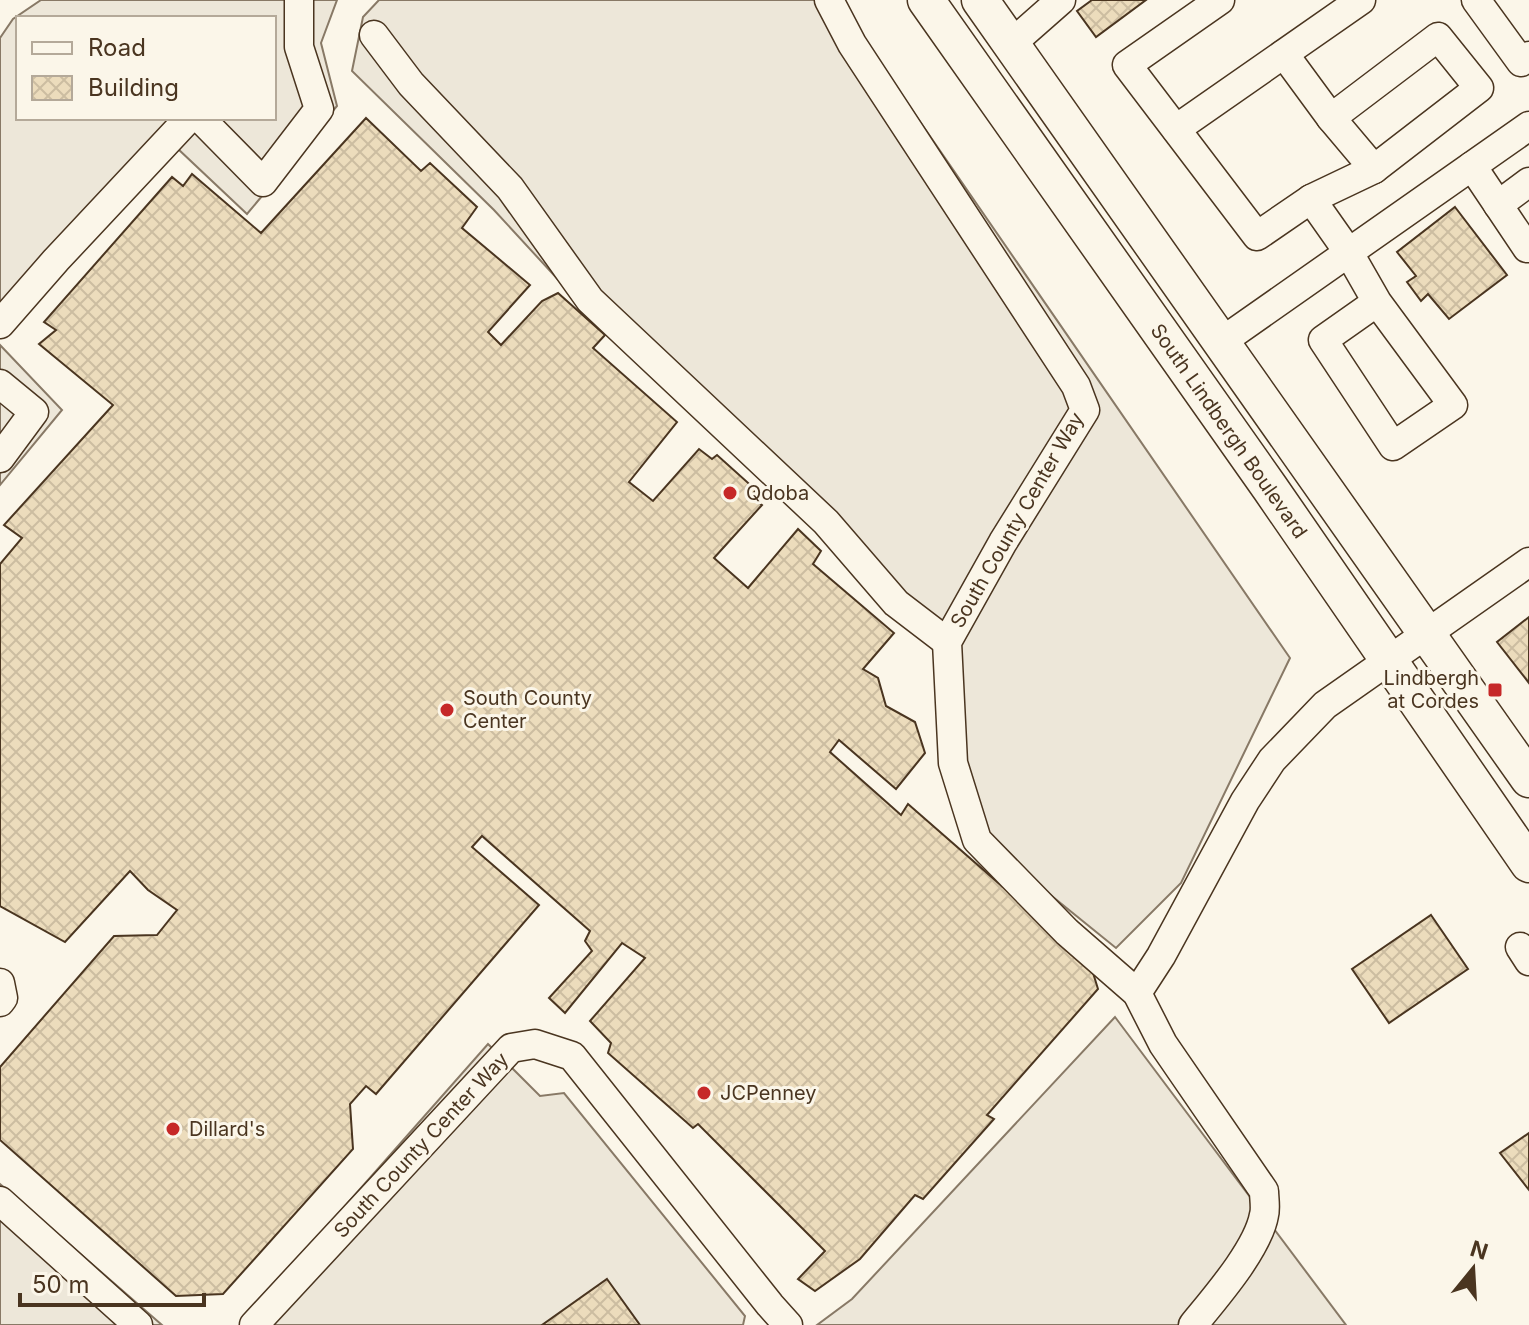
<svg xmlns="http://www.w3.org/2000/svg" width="1529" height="1325" font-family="Inter,sans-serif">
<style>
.parking{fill:#ede7d9;stroke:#887966;stroke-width:2;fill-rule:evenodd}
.building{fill:url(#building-cross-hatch);stroke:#4a3520;stroke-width:2}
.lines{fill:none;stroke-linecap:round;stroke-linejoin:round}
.minor-casing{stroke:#4a3520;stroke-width:31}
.major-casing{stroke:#4a3520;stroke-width:39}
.minor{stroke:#fbf6e9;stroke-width:28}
.major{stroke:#fbf6e9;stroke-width:36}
.poi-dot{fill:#c62828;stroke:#fbf6e9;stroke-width:3}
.labels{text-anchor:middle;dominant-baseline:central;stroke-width:6;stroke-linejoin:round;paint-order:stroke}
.street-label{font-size:20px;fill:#4a3520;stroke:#fbf6e9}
.poi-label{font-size:20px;fill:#4a3520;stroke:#fbf6e9;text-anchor:start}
</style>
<defs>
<pattern id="building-cross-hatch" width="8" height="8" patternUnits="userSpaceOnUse" patternTransform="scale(2)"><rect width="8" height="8" fill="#ecdcbc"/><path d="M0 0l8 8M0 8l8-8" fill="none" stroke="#ccbda1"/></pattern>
</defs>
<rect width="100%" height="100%" fill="#fbf6e9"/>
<g class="parking">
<path d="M 41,0 L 337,0 L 321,43 L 337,106 L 247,214 L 178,149 L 0,331 L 0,38 L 13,19 ZM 18,18 L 274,18 L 274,118 L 18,118 Z"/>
<path d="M 379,0 L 836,0 L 1290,658 L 1181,883 L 1116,948 L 975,834 L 940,652 L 792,503 L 609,335 L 494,210 L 352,71 L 363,17 Z"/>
<path d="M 0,345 L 62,410 L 0,485 Z"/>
<path d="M 1115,1017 L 1346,1325 L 817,1325 L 852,1299 Z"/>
<path d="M 488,1044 L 540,1096 L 564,1093 L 745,1316 L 743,1325 L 240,1325 Z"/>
<path d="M 0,1184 L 162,1325 L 0,1325 Z"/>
</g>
<g class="building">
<path d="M 1092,0 L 1146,0 L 1096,37 L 1077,11 Z"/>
<path d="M 366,118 L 421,171 L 430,163 L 477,207 L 462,228 L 530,285 L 488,332 L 501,345 L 542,301 L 558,293 L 605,335 L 593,348 L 677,422 L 629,482 L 653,501 L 699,449 L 712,459 L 717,455 L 756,490 L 751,496 L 762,505 L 714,558 L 748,588 L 798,529 L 821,551 L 813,564 L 894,633 L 863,669 L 878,678 L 886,706 L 915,722 L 925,753 L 896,789 L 839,740 L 830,752 L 901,815 L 908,804 L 1090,963 L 1098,989 L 987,1115 L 994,1119 L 923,1199 L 915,1195 L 860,1259 L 815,1291 L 798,1279 L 825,1251 L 698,1124 L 693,1128 L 608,1053 L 611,1043 L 590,1021 L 645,958 L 622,943 L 565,1013 L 549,998 L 592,951 L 585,941 L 590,931 L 482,836 L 472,847 L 539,905 L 376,1094 L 366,1086 L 350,1104 L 353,1149 L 223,1294 L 176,1296 L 0,1140 L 0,1067 L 114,936 L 157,935 L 177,910 L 148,890 L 130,871 L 65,942 L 0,906 L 0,564 L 22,538 L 4,525 L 113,405 L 39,344 L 56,330 L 44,322 L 172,177 L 183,186 L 192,174 L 261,233 Z"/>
<path d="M 1455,207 L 1507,275 L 1449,319 L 1428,294 L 1421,301 L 1407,282 L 1416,276 L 1397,252 Z"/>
<path d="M 1529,617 L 1529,683 L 1497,642 Z"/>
<path d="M 1431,915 L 1468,969 L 1389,1023 L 1352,969 Z"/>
<path d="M 1529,1133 L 1529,1190 L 1500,1153 Z"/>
<path d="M 607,1279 L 640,1325 L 542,1325 Z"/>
</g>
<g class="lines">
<g class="minor-casing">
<g id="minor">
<path d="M 829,0 L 852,44 L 1076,386 L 1085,410 L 1003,542 L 947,642 L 953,763 L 977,840 L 1067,932 L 1137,993 L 1163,1044 L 1264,1191 C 1264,1198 1266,1208 1264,1215 C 1258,1249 1215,1298 1193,1325"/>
<path d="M 1220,0 L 1127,65 L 1257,236 L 1311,199 L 1349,253 L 1377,302 L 1453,405 L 1393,446 L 1323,340 L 1377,302"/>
<path d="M 1476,0 L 1521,62 L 1529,56"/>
<path d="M 374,35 L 411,84 L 510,188 L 590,300 L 826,522 L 896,603 L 947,642"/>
<path d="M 1011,44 L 1061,0"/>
<path d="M 1284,54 L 1331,118 L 1374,169"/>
<path d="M 200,118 L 263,182 L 319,109 L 299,47 L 299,0"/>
<path d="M 1176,129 L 1361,0"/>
<path d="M 1472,166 L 1527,248 L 1529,247"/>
<path d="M 1311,199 L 1374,169 L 1479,88 L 1438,37 L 1331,118"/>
<path d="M 1498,205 L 1529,182"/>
<path d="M 0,324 L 56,260 L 189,118"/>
<path d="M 1221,342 L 1529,126"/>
<path d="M 0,384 L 34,412 L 0,458"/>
<path d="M 1520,947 L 1529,961"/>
<path d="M 0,983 L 3,998 L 0,1002"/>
<path d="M 1137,993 L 1161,956 L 1245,801 L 1272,760 L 1325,705 L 1529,562"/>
<path d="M 0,1201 L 138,1325"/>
<path d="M 254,1325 L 511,1048 L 535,1044 L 572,1056 L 770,1305 L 788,1325"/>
</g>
</g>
<g class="major-casing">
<g id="major">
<path d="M 926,0 L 1270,488 L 1529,864"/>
<path d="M 980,0 L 1529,779"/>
</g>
</g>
<use href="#minor" class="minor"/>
<use href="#major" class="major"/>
</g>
<g class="poi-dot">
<circle cx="730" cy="493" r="8"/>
<rect x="1487" y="682" width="16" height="16" rx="4"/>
<circle cx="447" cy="710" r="8"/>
<circle cx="704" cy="1093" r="8"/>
<circle cx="173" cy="1129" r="8"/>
</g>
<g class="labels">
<g class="street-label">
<text transform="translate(1229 431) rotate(55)">South Lindbergh Boulevard</text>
<text transform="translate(1017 520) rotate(-60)">South County Center Way</text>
<text transform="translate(421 1145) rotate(-47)">South County Center Way</text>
</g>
<g class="poi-label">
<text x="746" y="493">Qdoba</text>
<text x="1479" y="678" text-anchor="end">Lindbergh<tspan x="1479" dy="23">at Cordes</tspan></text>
<text x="463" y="698">South County<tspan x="463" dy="23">Center</tspan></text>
<text x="720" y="1093">JCPenney</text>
<text x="189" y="1129">Dillard's</text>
</g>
</g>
<rect x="16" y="16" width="260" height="104" fill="#fbf6e9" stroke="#b4a999" stroke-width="2"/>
<rect x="32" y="42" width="40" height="12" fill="#fbf6e9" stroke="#b4a999" stroke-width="2"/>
<text x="88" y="56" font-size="24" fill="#4a3520">Road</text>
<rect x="32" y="76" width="40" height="24" fill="url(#building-cross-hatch)" stroke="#b4a999" stroke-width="2"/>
<text x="88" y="96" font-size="24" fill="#4a3520">Building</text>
<g transform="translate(1473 1269) rotate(18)" stroke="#fbf6e9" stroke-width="6" paint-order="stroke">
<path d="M0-6L14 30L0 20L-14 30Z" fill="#4a3520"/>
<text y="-12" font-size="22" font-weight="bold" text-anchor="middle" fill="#4a3520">N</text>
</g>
<path d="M20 1293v12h184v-12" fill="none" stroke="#4a3520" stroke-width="4"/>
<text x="32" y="1293" font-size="24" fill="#4a3520" stroke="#fbf6e9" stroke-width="6" paint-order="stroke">50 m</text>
</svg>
